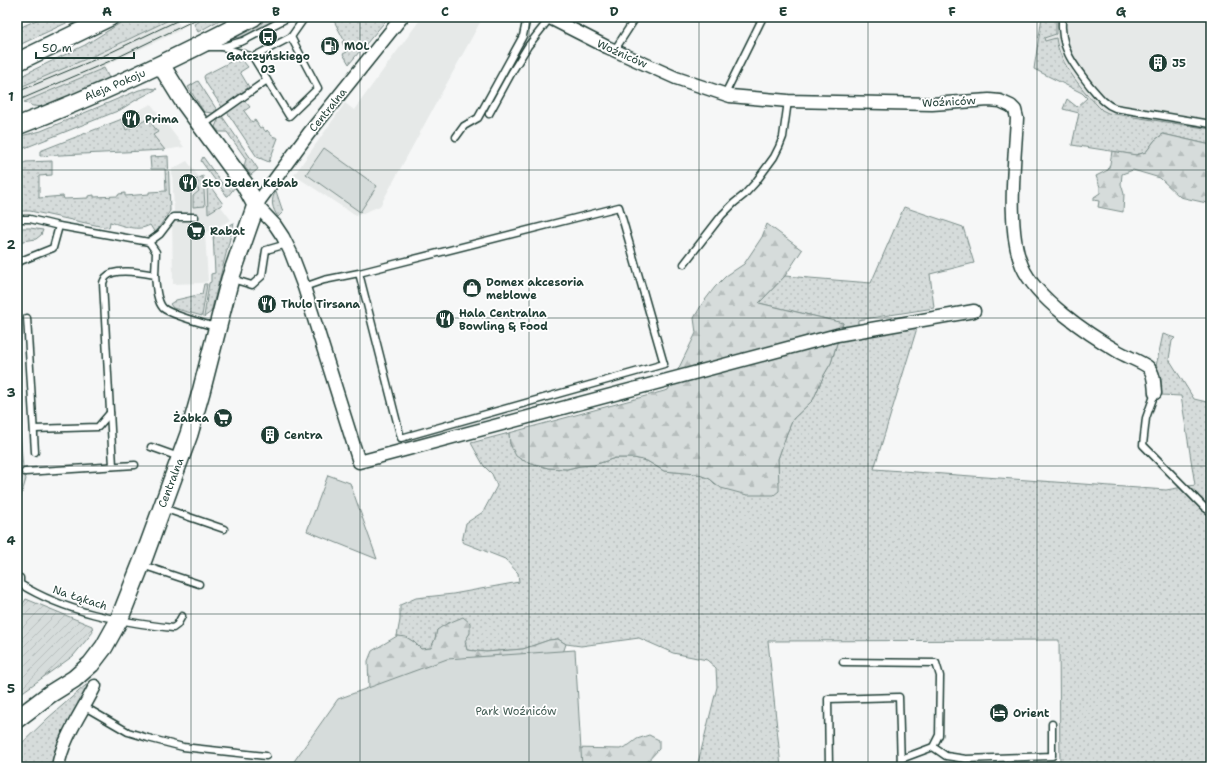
<svg xmlns="http://www.w3.org/2000/svg" width="1228" height="784" font-family="'Shantell Sans',sans-serif">
<style>
.built{fill:#e6e9e8}
.grass{fill:url(#grass-dots);stroke:#7a8c88}
.forest{fill:url(#forest-firs);stroke:#7a8c88}
.park{fill:#d6dcdb;stroke:#7a8c88}
.garden{fill:url(#garden-furrows);stroke:#7a8c88}
.lines{fill:none;stroke-linecap:round;stroke-linejoin:round}
.lane-casing{stroke:#1f3d34;stroke-width:9}
.street-casing{stroke:#1f3d34;stroke-width:15}
.secondary-casing{stroke:#1f3d34;stroke-width:20}
.lane{stroke:#fff;stroke-width:6}
.street{stroke:#fff;stroke-width:12}
.secondary{stroke:#fff;stroke-width:17}
.tram{stroke:#1f3d34;stroke-width:1}
.grid{fill:none;stroke:#1f3d34;stroke-width:1;stroke-opacity:0.55}
.labels{text-anchor:middle;dominant-baseline:central;stroke-width:3.5;stroke-linejoin:round;paint-order:stroke}
.poi-label{font-size:11px;font-weight:bold;fill:#1f3d34;stroke:#fff;text-anchor:start}
.street-label{font-size:11px;fill:#1f3d34;stroke:#fff}
.park-label{font-size:11px;fill:#445d55;stroke:#fff}
.neatline{fill:none;stroke:#1f3d34;stroke-width:1.5}
.grid-label{font-size:13px;text-anchor:middle;font-weight:bold;fill:#1f3d34}
</style>
<defs>
<pattern id="grass-dots" width="8" height="8" patternUnits="userSpaceOnUse"><rect width="8" height="8" fill="#d6dcdb"/><path d="M2 2h.1M6 6h.1" fill="none" stroke="#b7bebd" stroke-width="1.8" stroke-linecap="round"/></pattern>
<pattern id="forest-firs" width="22" height="20" patternUnits="userSpaceOnUse"><rect width="22" height="20" fill="#d6dcdb"/><path d="M5 1l3.5 6h-7zM16 11l3.5 6h-7z" fill="#b7bebd"/></pattern>
<pattern id="garden-furrows" width="10" height="10" patternUnits="userSpaceOnUse"><rect width="10" height="10" fill="#d6dcdb"/><path d="M-1 1l2-2M0 10L10 0M9 11l2-2" fill="none" stroke="#b7bebd"/></pattern>
</defs>
<rect width="100%" height="100%" fill="#f6f7f7"/>
<filter id="ink" filterUnits="userSpaceOnUse"><feTurbulence type="fractalNoise" baseFrequency=".025" numOctaves="2"/><feDisplacementMap in="SourceGraphic" scale="8" xChannelSelector="R" yChannelSelector="G"/><feConvolveMatrix kernelMatrix="1 2 1 2 8 2 1 2 1" color-interpolation-filters="sRGB"/></filter>
<g filter="url(#ink)">
<g class="built">
<path d="M 175,17 L 176,17 L 181,30 L 104,66 L 104,68 L 24,102 L 22,100 L 18,88 Z"/>
<path d="M 422,17 L 483,17 L 380,206 L 356,216 L 294,175 L 345,103 L 354,110 Z"/>
<path d="M 1042,17 L 1211,17 L 1211,145 L 1112,125 L 1082,93 L 1034,69 Z"/>
<path d="M 151,104 L 184,147 L 165,150 L 153,135 L 158,132 L 126,130 L 122,119 Z"/>
<path d="M 187,161 L 231,220 L 205,233 L 208,281 L 202,283 L 173,284 L 172,216 L 174,211 L 172,169 Z"/>
</g>
<g class="grass">
<path d="M 43,17 L 79,17 L 17,46 L 17,29 Z"/>
<path d="M 130,17 L 175,17 L 100,53 L 18,88 L 19,81 L 25,74 L 85,45 Z"/>
<path d="M 207,17 L 225,17 L 198,32 L 194,24 Z"/>
<path d="M 270,17 L 282,17 C 268,24 247,39 231,38 L 231,37 Z"/>
<path d="M 332,17 L 389,17 L 349,64 L 343,54 L 347,52 L 342,42 L 344,40 Z"/>
<path d="M 1042,17 L 1056,17 L 1056,34 L 1044,38 L 1045,41 L 1056,38 C 1059,64 1084,92 1102,110 L 1108,113 L 1211,129 L 1211,145 L 1163,134 L 1155,140 L 1146,152 L 1136,155 L 1072,145 L 1079,113 L 1063,109 L 1067,99 L 1077,107 L 1087,98 L 1082,93 L 1034,69 Z"/>
<path d="M 238,58 L 243,61 L 248,67 L 240,72 L 249,87 L 222,107 L 206,83 L 204,77 L 205,75 Z"/>
<path d="M 104,68 L 110,80 L 44,107 L 33,106 L 24,102 Z"/>
<path d="M 198,81 L 217,110 L 213,113 L 204,112 L 188,87 Z"/>
<path d="M 149,88 L 157,89 L 136,100 L 120,110 L 17,151 L 17,137 L 41,131 L 139,90 Z"/>
<path d="M 243,101 L 246,102 L 250,107 L 244,111 L 252,122 L 255,120 L 260,128 L 262,127 L 266,132 L 267,130 L 272,136 L 278,138 L 269,162 L 257,157 L 227,112 Z"/>
<path d="M 222,116 L 258,169 L 251,175 L 244,166 L 246,159 L 227,132 L 219,132 L 215,127 L 218,120 Z"/>
<path d="M 122,119 L 126,130 L 148,119 L 158,132 L 153,135 L 165,150 L 40,156 L 40,151 Z"/>
<path d="M 168,156 L 170,211 L 155,233 L 150,225 C 137,232 125,226 110,222 L 109,228 L 30,211 L 18,211 L 18,204 L 17,204 L 17,166 L 26,162 L 52,161 L 52,175 L 39,176 L 39,198 L 63,196 L 64,199 L 88,198 L 88,196 L 94,195 L 94,197 L 118,196 L 119,194 L 125,193 L 125,196 L 149,194 L 149,192 L 166,191 L 165,169 L 151,169 L 150,157 Z"/>
<path d="M 203,157 L 224,186 L 228,178 L 235,187 L 228,196 L 227,196 L 201,161 Z"/>
<path d="M 203,176 L 205,206 L 193,207 L 193,196 L 199,191 L 194,181 Z"/>
<path d="M 207,182 L 223,204 L 208,213 Z"/>
<path d="M 276,191 L 283,212 L 278,217 C 272,208 270,200 276,191 Z"/>
<path d="M 904,207 L 963,227 L 974,263 L 930,274 L 934,308 L 858,320 L 858,337 L 917,328 L 874,469 L 1166,490 L 1195,485 L 1181,396 L 1161,395 C 1162,384 1162,376 1156,366 L 1163,334 L 1175,338 L 1172,341 L 1169,359 L 1194,399 L 1211,403 L 1211,767 L 1060,766 L 1059,640 L 768,641 L 781,767 L 697,767 L 717,687 L 716,668 L 707,660 L 673,653 L 639,638 L 581,646 L 566,644 L 558,639 L 549,640 L 523,649 L 486,652 L 467,650 L 464,641 L 470,633 L 437,630 L 435,639 L 431,648 L 421,649 C 414,641 408,637 397,636 L 400,620 L 400,605 L 416,598 L 453,594 L 519,582 L 518,573 L 505,559 L 462,542 L 466,523 L 483,512 L 497,486 L 492,474 L 484,466 L 471,443 L 509,433 L 510,444 L 522,460 L 548,468 L 567,469 L 580,466 L 594,465 L 615,458 L 634,458 L 647,461 L 664,471 L 697,474 L 710,479 L 715,484 L 778,491 L 778,459 L 787,433 L 793,419 L 813,400 L 824,375 L 831,363 L 843,323 L 759,303 L 785,276 L 871,283 Z"/>
<path d="M 234,223 L 211,312 L 204,317 L 209,283 L 211,282 L 211,274 L 215,273 L 213,233 Z"/>
<path d="M 17,228 L 30,228 L 43,230 L 41,235 L 36,239 L 17,242 Z"/>
<path d="M 204,284 L 207,284 L 202,316 L 173,308 L 170,304 L 176,300 L 202,294 Z"/>
<path d="M 17,429 L 20,429 L 23,469 L 17,471 L 19,468 Z"/>
<path d="M 18,475 L 25,476 L 26,479 L 17,510 L 17,491 L 19,491 Z"/>
<path d="M 86,685 L 92,685 C 79,708 55,743 51,767 L 17,767 L 17,748 L 48,718 Z"/>
</g>
<g class="forest">
<path d="M 1163,134 L 1211,145 L 1211,204 L 1180,197 L 1160,178 L 1133,170 L 1122,174 L 1121,184 L 1124,194 L 1123,212 L 1098,207 L 1099,201 L 1094,200 L 1094,197 L 1100,193 L 1100,187 L 1096,176 L 1108,170 L 1110,164 L 1112,151 L 1136,155 L 1146,152 L 1155,140 Z"/>
<path d="M 767,224 L 802,250 L 785,276 L 759,303 L 843,323 L 831,363 L 824,375 L 813,400 L 793,419 L 787,433 L 778,459 L 779,486 L 779,491 L 774,495 L 747,495 L 721,488 L 710,479 L 697,474 L 664,471 L 647,461 L 634,458 L 615,458 L 594,465 L 580,466 L 567,469 L 548,468 L 522,460 L 516,456 L 510,444 L 509,433 L 668,390 L 696,333 L 694,318 L 702,304 L 715,287 L 726,276 L 744,264 L 762,237 Z"/>
<path d="M 463,617 L 470,623 L 470,633 L 465,641 L 467,650 L 486,652 L 523,649 L 549,640 L 558,639 L 566,644 L 563,653 L 369,689 L 368,661 L 372,651 L 397,636 L 406,637 L 414,642 L 421,649 L 431,648 L 435,639 L 437,630 L 446,624 Z"/>
<path d="M 649,735 L 659,740 L 659,749 L 646,763 L 648,767 L 528,767 L 572,748 L 620,749 L 629,745 L 637,739 Z"/>
</g>
<g class="park">
<path d="M 324,148 L 377,186 L 360,212 L 306,174 Z"/>
<path d="M 328,475 L 350,483 L 377,559 L 307,531 Z"/>
<path d="M 575,650 L 582,767 L 290,767 L 338,699 L 447,659 Z"/>
</g>
<path class="garden" d="M 26,599 L 92,626 L 93,632 L 73,656 L 17,696 L 17,644 L 23,641 C 15,620 14,618 26,599 Z"/>
<g class="lines">
<g class="lane-casing">
<g id="lane">
<path d="M 1062,17 C 1060,48 1072,63 1090,86 C 1098,95 1104,104 1115,108 L 1211,124"/>
<path d="M 207,47 L 222,47 L 243,41 L 289,17"/>
<path d="M 222,47 L 253,57 L 291,37 L 305,17"/>
<path d="M 614,51 L 636,17"/>
<path d="M 253,57 L 289,116 L 318,88 L 291,37"/>
<path d="M 725,94 L 763,17"/>
<path d="M 489,114 L 512,72 L 528,46 L 550,18"/>
<path d="M 203,125 L 267,80"/>
<path d="M 456,137 L 464,126 L 478,118 L 523,36 L 527,17"/>
<path d="M 17,219 L 30,219 L 59,226"/>
<path d="M 149,242 L 156,252 L 155,275"/>
<path d="M 18,262 L 53,248 L 59,226 L 149,242 L 160,234 L 173,217 L 195,217"/>
<path d="M 684,264 L 722,215 L 734,203 L 744,195 L 755,183 L 774,157 L 779,147 L 783,137 L 788,101"/>
<path d="M 232,279 L 252,285 L 262,276 L 266,250 L 287,244"/>
<path d="M 304,287 L 324,280 L 359,273 L 619,207 L 664,364 L 401,438 L 359,273"/>
<path d="M 27,318 L 35,452"/>
<path d="M 1155,393 L 1146,418 L 1143,445 L 1204,507 L 1211,512"/>
<path d="M 34,429 L 98,427 L 110,413"/>
<path d="M 151,447 L 179,457"/>
<path d="M 113,466 L 103,283 C 104,281 104,279 106,277 C 114,267 144,273 155,275 C 156,284 156,300 163,308 C 171,315 205,324 216,327"/>
<path d="M 25,472 L 135,465"/>
<path d="M 163,508 L 224,529"/>
<path d="M 142,565 L 199,584"/>
<path d="M 20,578 L 20,584 C 65,612 120,622 173,628 L 177,625 L 182,616"/>
<path d="M 843,662 L 936,663 L 940,676 L 939,735 L 933,747"/>
<path d="M 85,707 L 128,732 L 148,738 L 183,747 L 266,756"/>
<path d="M 901,759 L 933,747 L 946,756 L 966,759 L 1052,756 L 1052,724"/>
<path d="M 829,767 L 828,699 L 899,697 L 901,767"/>
</g>
</g>
<g class="street-casing">
<g id="street">
<path d="M 402,17 L 309,133 L 256,205 L 275,225 L 283,237 L 291,253 L 304,287 L 359,462 L 837,335 L 974,311"/>
<path d="M 548,17 L 607,47 L 676,78 L 730,96 L 788,101 L 932,104 L 989,100 L 1000,101 L 1011,106 L 1015,110 L 1017,118 C 1015,159 1006,229 1022,266 C 1036,299 1088,334 1119,352 C 1126,356 1144,363 1148,367 C 1155,374 1154,385 1155,393"/>
<path d="M 58,767 C 62,739 83,711 95,686"/>
</g>
</g>
<g class="secondary-casing">
<g id="secondary">
<path d="M 17,62 L 110,17"/>
<path d="M 17,126 C 99,95 177,58 254,17"/>
<path d="M 17,719 L 50,694 L 74,679 L 91,664 L 104,647 L 119,620 L 144,557 L 189,434 L 201,392 L 230,279 L 256,205 L 245,185 L 182,99 L 161,65"/>
</g>
</g>
<use href="#lane" class="lane"/>
<use href="#street" class="street"/>
<use href="#secondary" class="secondary"/>
<g class="tram">
<path d="M 17,92 L 101,57 L 185,17"/>
<path d="M 17,101 L 110,61 L 201,17"/>
</g>
</g>
</g>
<path class="grid" d="M 191,17 L 191,767M 360,17 L 360,767M 529,17 L 529,767M 699,17 L 699,767M 868,17 L 868,767M 1037,17 L 1037,767M 17,170 L 1211,170M 17,318 L 1211,318M 17,466 L 1211,466M 17,614 L 1211,614"/>
<defs>
<g id="bus-disc" transform="scale(1)"><circle r="9.5" fill="#1f3d34" stroke="#fff"/><path d="M-5-6H5V4H4V6H2V4H-2V6H-4V4H-5ZM-3.5-4V0h7V-4ZM-3.5 1.2v1.5H-2V1.2ZM2 1.2v1.5H3.5V1.2Z" fill="#fff"/></g>
<g id="fuel-disc" transform="scale(1)"><circle r="9.5" fill="#1f3d34" stroke="#fff"/><path d="M-5.5-6h7V0h2V4h1.3V-2.5L3-4.5l.8-.8L6-3V5H2.5V1h-1V6h-7ZM-4.2-4.7v3.2H.2V-4.7Z" fill="#fff"/></g>
<g id="building-disc" transform="scale(1)"><circle r="9.5" fill="#1f3d34" stroke="#fff"/><path d="M-4-6H4V6H1V3H-1V6H-4ZM-2.5-4.3h1.7v1.8h-1.7ZM.8-4.3h1.7v1.8H.8ZM-2.5-1h1.7V.8h-1.7ZM.8-1h1.7V.8H.8Z" fill="#fff"/></g>
<g id="restaurant-disc" transform="scale(1)"><circle r="9.5" fill="#1f3d34" stroke="#fff"/><path d="M-5-6h1v4h1v-4h1v4h1v-4h1v5L-1.5 .5V6h-2V.5L-5-1ZM5-6V6H3V1.5H1.5Q1.5-4 5-6Z" fill="#fff"/></g>
<g id="supermarket-disc" transform="scale(1)"><circle r="9.5" fill="#1f3d34" stroke="#fff"/><path d="M-6-5.5h2.5l.6 2H6L4.5 2H-2.5L-4.4-4H-6ZM-1.5 3.2a1.3 1.3 0 1 0 .1 0ZM3 3.2a1.3 1.3 0 1 0 .1 0Z" fill="#fff"/></g>
<g id="shop-disc" transform="scale(1)"><circle r="9.5" fill="#1f3d34" stroke="#fff"/><path d="M-5-2.5h2.3a2.7 3.5 0 0 1 5.4 0H5L5.5 6h-11ZM-1.5-2.5h3a1.5 2.3 0 0 0-3 0Z" fill="#fff"/></g>
<g id="hotel-disc" transform="scale(1)"><circle r="9.5" fill="#1f3d34" stroke="#fff"/><path d="M-6-4.5h1.5V1H6V5H4.5V3h-9V5H-6ZM-4 0a1.8 1.8 0 1 1 3.6 0ZM.5 0V-2.5h3Q6-2.5 6 0Z" fill="#fff"/></g>
</defs>
<g fill-rule="evenodd">
<use href="#bus-disc" x="268" y="37"/>
<use href="#fuel-disc" x="330" y="46"/>
<use href="#building-disc" x="1158" y="63"/>
<use href="#restaurant-disc" x="131" y="119"/>
<use href="#restaurant-disc" x="188" y="183"/>
<use href="#supermarket-disc" x="196" y="231"/>
<use href="#shop-disc" x="472" y="288"/>
<use href="#restaurant-disc" x="267" y="304"/>
<use href="#restaurant-disc" x="445" y="319"/>
<use href="#supermarket-disc" x="223" y="418"/>
<use href="#building-disc" x="270" y="435"/>
<use href="#hotel-disc" x="999" y="713"/>
</g>
<g class="labels">
<g class="poi-label">
<text x="344" y="46">MOL</text>
<text x="268" y="56" text-anchor="middle">Gałczyńskiego<tspan x="268" dy="13">03</tspan></text>
<text x="1172" y="63">J5</text>
<text x="145" y="119">Prima</text>
<text x="202" y="183">Sto Jeden Kebab</text>
<text x="210" y="231">Rabat</text>
<text x="486" y="282">Domex akcesoria<tspan x="486" dy="13">meblowe</tspan></text>
<text x="281" y="304">Thulo Tirsana</text>
<text x="459" y="313">Hala Centralna<tspan x="459" dy="13">Bowling &amp; Food</tspan></text>
<text x="209" y="418" text-anchor="end">Żabka</text>
<text x="284" y="435">Centra</text>
<text x="1013" y="713">Orient</text>
</g>
<g class="street-label">
<text transform="translate(622 54) rotate(24)">Woźniców</text>
<text transform="translate(115 85) rotate(-23)">Aleja Pokoju</text>
<text transform="translate(949 102) rotate(-3)">Woźniców</text>
<text transform="translate(328 110) rotate(-51)">Centralna</text>
<text transform="translate(171 483) rotate(-69)">Centralna</text>
<text transform="translate(80 598) rotate(18)">Na Łąkach</text>
</g>
<g class="park-label">
<text x="516" y="711">Park Woźniców</text>
</g>
</g>
<rect width="1228" height="784" fill="none" stroke="#fff" stroke-width="44"/>
<path d="M36 52v6h98v-6" fill="none" stroke="#1f3d34" stroke-width="2"/>
<text x="42" y="52" font-size="12" fill="#1f3d34" stroke="#ffffff" stroke-width="3" paint-order="stroke">50 m</text>
<rect x="22" y="22" width="1184" height="740" class="neatline"/>
<g class="grid-label">
<text x="107" y="16">A</text>
<text x="276" y="16">B</text>
<text x="445" y="16">C</text>
<text x="614" y="16">D</text>
<text x="783" y="16">E</text>
<text x="952" y="16">F</text>
<text x="1121" y="16">G</text>
<text x="11" y="101">1</text>
<text x="11" y="249">2</text>
<text x="11" y="397">3</text>
<text x="11" y="545">4</text>
<text x="11" y="693">5</text>
</g>
</svg>
